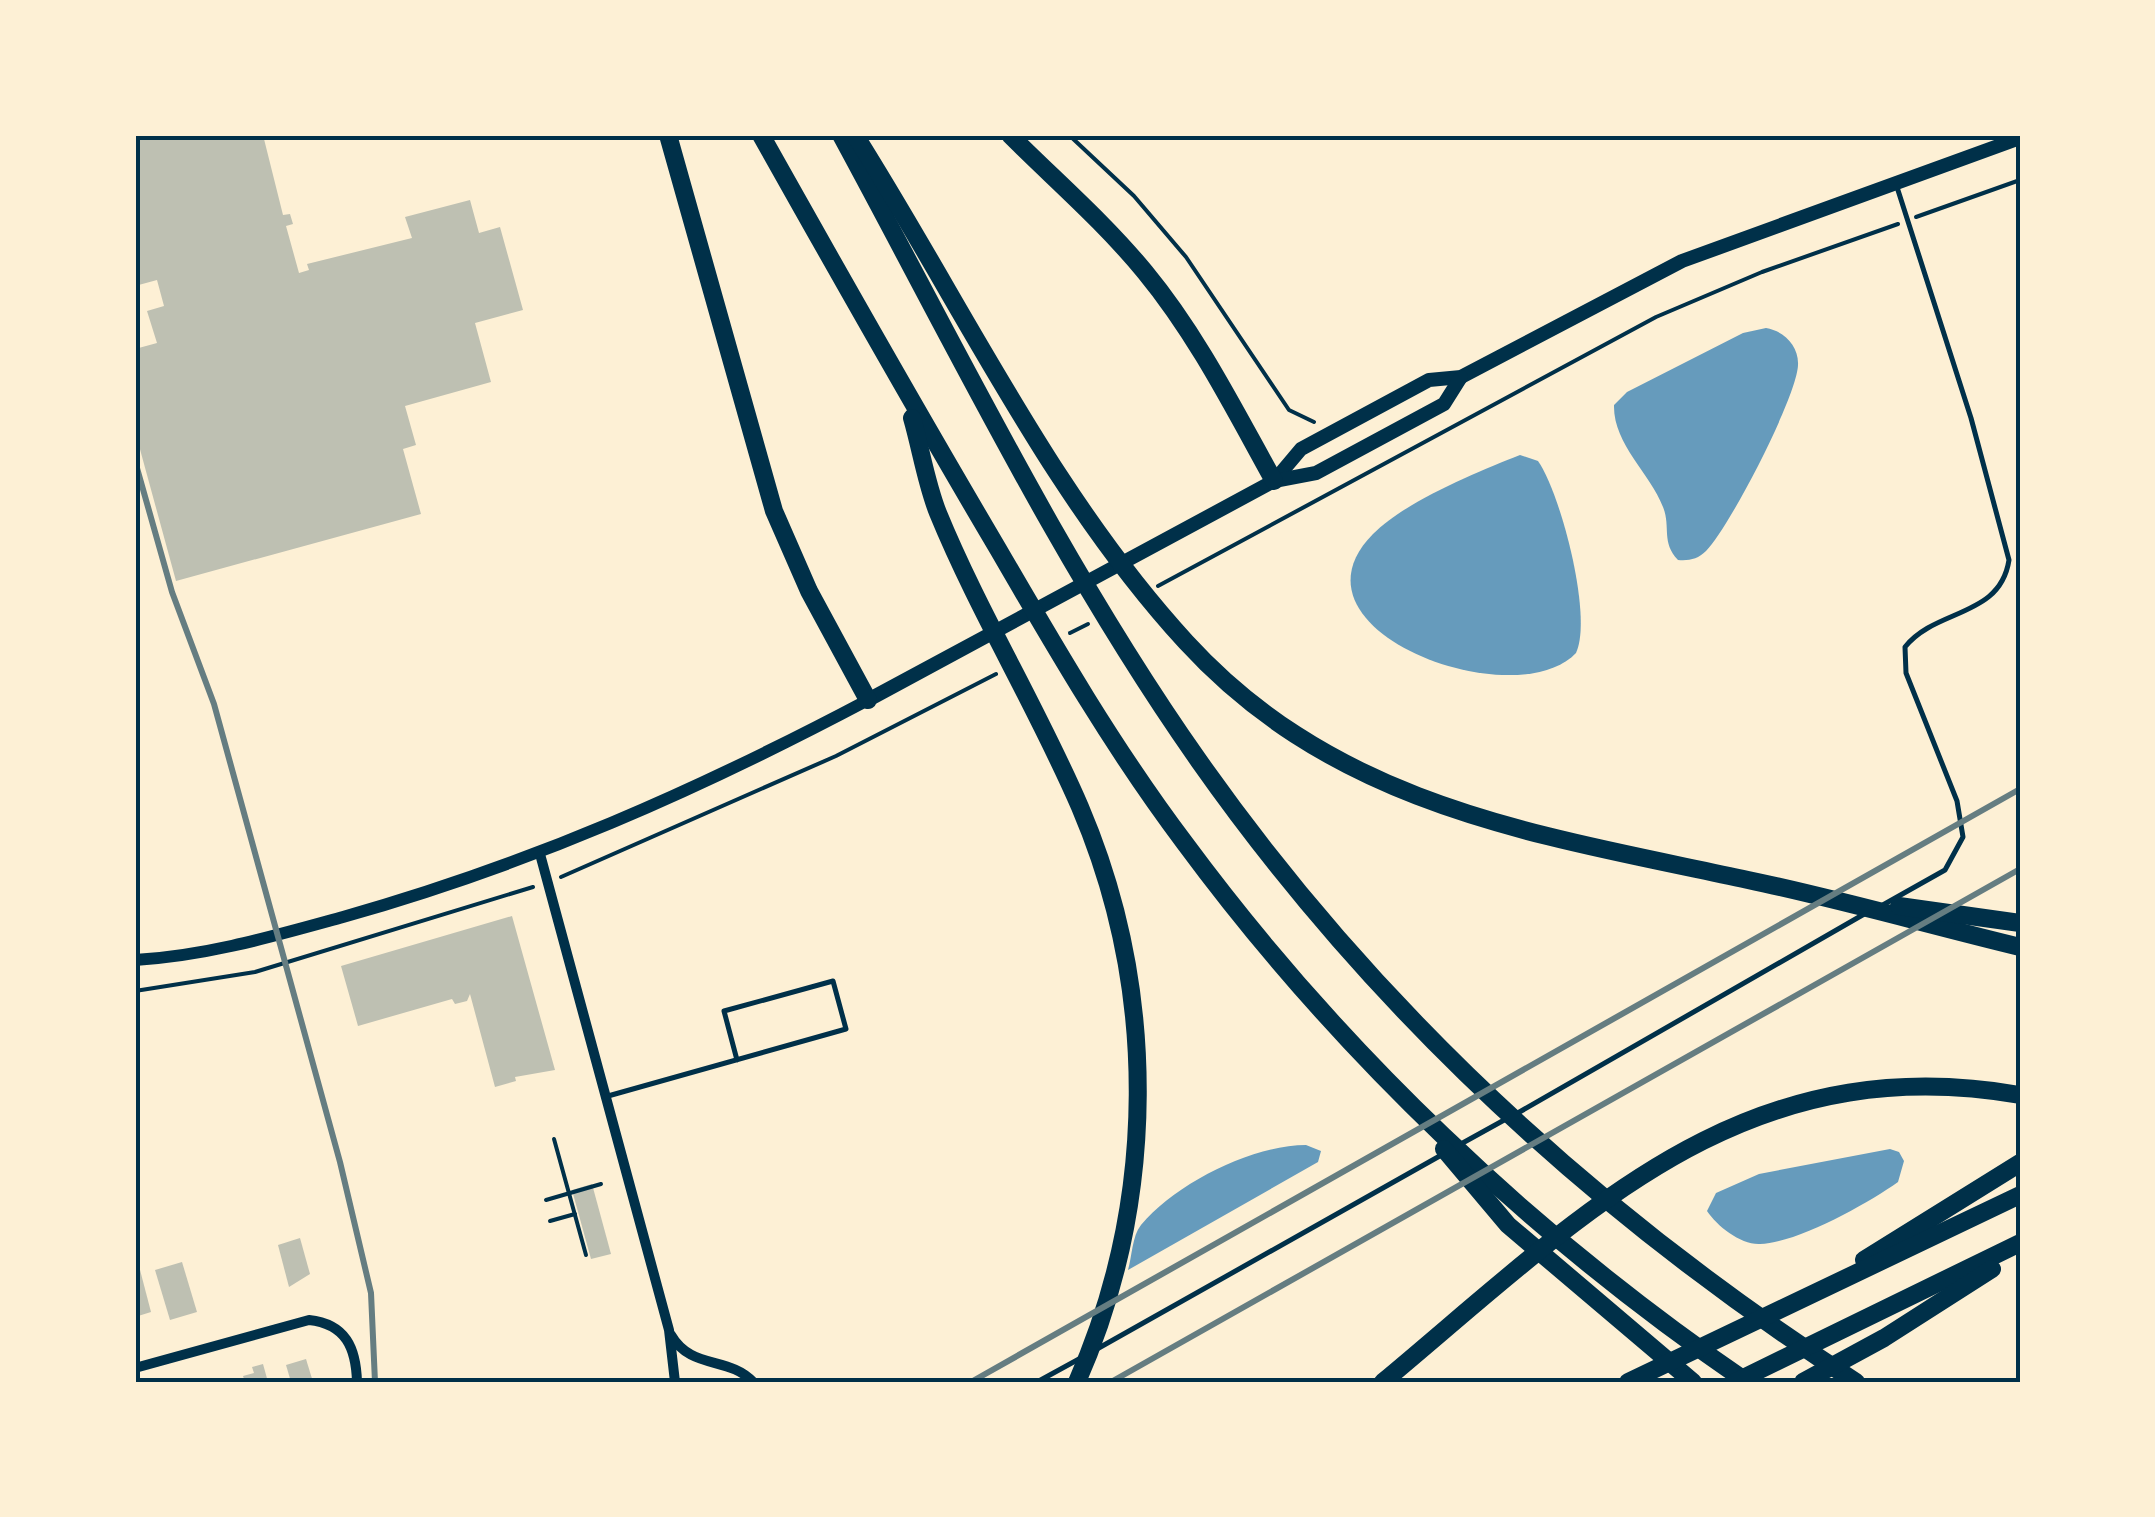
<svg xmlns="http://www.w3.org/2000/svg" width="2155" height="1517" font-family="'Exo 2',sans-serif">
<style>
.water{fill:#669bbc}
.building{fill:#bec0b2}
.lines{fill:none;stroke-linecap:round;stroke-linejoin:round}
.path{stroke:#003049;stroke-width:4}
.service{stroke:#003049;stroke-width:5}
.minor{stroke:#003049;stroke-width:10}
.tertiary{stroke:#003049;stroke-width:12}
.secondary{stroke:#003049;stroke-width:14}
.motorway{stroke:#003049;stroke-width:18}
.rail{stroke:#657d81;stroke-width:6}
.neatline{fill:none;stroke:#003049;stroke-width:4}
</style>
<rect width="100%" height="100%" fill="#fdf0d5"/>
<g class="water">
<path d="M 1766,328 C 1784,331 1799,346 1798,365 C 1797,397 1729,528 1706,551 C 1698,559 1689,561 1678,560 C 1661,542 1671,527 1663,507 C 1650,473 1613,444 1614,405 L 1627,392 L 1743,333 Z"/>
<path d="M 1520,455 L 1538,461 C 1561,494 1593,617 1576,653 C 1516,717 1277,631 1373,534 C 1406,501 1477,472 1520,455 Z"/>
<path d="M 1306,1145 L 1321,1151 L 1318,1162 L 1128,1270 C 1132,1257 1132,1236 1141,1225 C 1176,1183 1252,1145 1306,1145 Z"/>
<path d="M 1890,1149 L 1899,1152 L 1904,1161 L 1898,1182 C 1867,1204 1797,1243 1760,1244 C 1741,1245 1717,1226 1707,1211 L 1716,1193 L 1759,1174 Z"/>
</g>
<g class="building">
<path d="M 135,135 L 263,135 L 283,215 L 290,214 L 293,224 L 286,226 L 299,273 L 309,270 L 307,264 L 412,238 L 405,217 L 470,200 L 479,233 L 500,227 L 523,310 L 475,323 L 491,382 L 405,406 L 416,445 L 403,449 L 421,514 L 176,581 L 135,431 L 135,349 L 157,343 L 147,311 L 164,306 L 157,280 L 135,286 Z"/>
<path d="M 512,916 L 555,1070 L 515,1077 L 516,1081 L 495,1087 L 470,994 L 467,1001 L 455,1004 L 452,999 L 358,1026 L 341,966 Z"/>
<path d="M 592,1184 L 611,1254 L 591,1259 L 572,1190 Z"/>
<path d="M 300,1238 L 310,1274 L 289,1287 L 278,1245 Z"/>
<path d="M 182,1262 L 197,1312 L 170,1320 L 155,1270 Z"/>
<path d="M 139,1266 L 151,1312 L 135,1317 L 135,1267 Z"/>
<path d="M 306,1359 L 313,1382 L 291,1382 L 286,1365 Z"/>
<path d="M 263,1364 L 268,1382 L 245,1382 L 243,1376 L 254,1373 L 252,1367 Z"/>
</g>
<g class="lines">
<g class="path">
<path d="M 1069,135 L 1134,196 L 1186,257 L 1289,410 L 1314,422"/>
<path d="M 1916,217 L 2020,180"/>
<path d="M 1158,586 L 1656,317 L 1762,272 L 1898,224"/>
<path d="M 1070,633 L 1088,624"/>
<path d="M 561,877 L 836,756 L 996,674"/>
<path d="M 135,991 L 255,972 L 533,887"/>
<path d="M 554,1139 L 586,1255"/>
<path d="M 546,1200 L 601,1184"/>
<path d="M 550,1221 L 575,1214"/>
</g>
<g class="service">
<path d="M 1881,906 L 1945,870 L 1963,837 L 1957,801 L 1906,673 L 1905,647 C 1936,608 2000,618 2009,560 L 1971,418 L 1896,184"/>
<path d="M 608,1096 L 846,1029 L 833,981 L 724,1011 L 737,1060"/>
<path d="M 1516,1114 L 1866,913"/>
<path d="M 1459,1145 L 1506,1119"/>
<path d="M 1097,1349 L 1445,1153"/>
<path d="M 1037,1382 L 1079,1359"/>
</g>
<g class="minor">
<path d="M 540,854 L 669,1330 L 675,1382"/>
<path d="M 671,1335 C 691,1370 729,1356 753,1382"/>
<path d="M 135,1368 L 309,1320 C 346,1324 356,1348 357,1382"/>
</g>
<path class="tertiary" d="M 135,960 C 206,956 274,936 343,917 C 531,864 696,791 868,700"/>
<g class="secondary">
<path d="M 1274,481 L 1301,449 L 1429,380 L 1461,377 L 1682,261 L 2020,138"/>
<path d="M 868,700 L 1274,481 L 1316,473 L 1444,404 L 1461,377"/>
</g>
<g class="motorway">
<path d="M 668,135 L 774,511 L 809,591 L 868,700"/>
<path d="M 761,135 C 839,274 917,412 998,549 C 1056,649 1114,749 1184,842 C 1339,1052 1532,1235 1747,1382"/>
<path d="M 841,135 C 955,345 1061,565 1199,761 C 1375,1011 1600,1217 1856,1382"/>
<path d="M 855,135 C 962,304 1050,494 1186,642 C 1338,808 1540,835 1748,880 C 1839,899 1929,925 2020,947"/>
<path d="M 1010,135 C 1055,180 1104,222 1145,272 C 1197,335 1234,409 1274,481"/>
<path d="M 912,418 C 921,449 926,483 938,513 C 979,613 1037,707 1080,807 C 1158,990 1157,1200 1077,1382"/>
<path d="M 1899,906 L 2020,923"/>
<path d="M 1444,1149 L 1508,1225 L 1693,1382"/>
<path d="M 1864,1260 L 2020,1163"/>
<path d="M 1383,1382 C 1579,1219 1739,1046 2020,1095"/>
<path d="M 1628,1382 L 2020,1195"/>
<path d="M 1735,1382 L 2020,1243"/>
<path d="M 1803,1382 L 1884,1338 L 1992,1269"/>
</g>
<g class="rail">
<path d="M 135,461 L 172,592 L 214,704 L 340,1162 L 371,1293 L 375,1382"/>
<path d="M 971,1382 L 2020,789"/>
<path d="M 1111,1382 L 2020,869"/>
</g>
</g>
<rect width="2155" height="1517" fill="none" stroke="#fdf0d5" stroke-width="275"/>
<rect x="138" y="138" width="1880" height="1242" class="neatline"/>
</svg>
